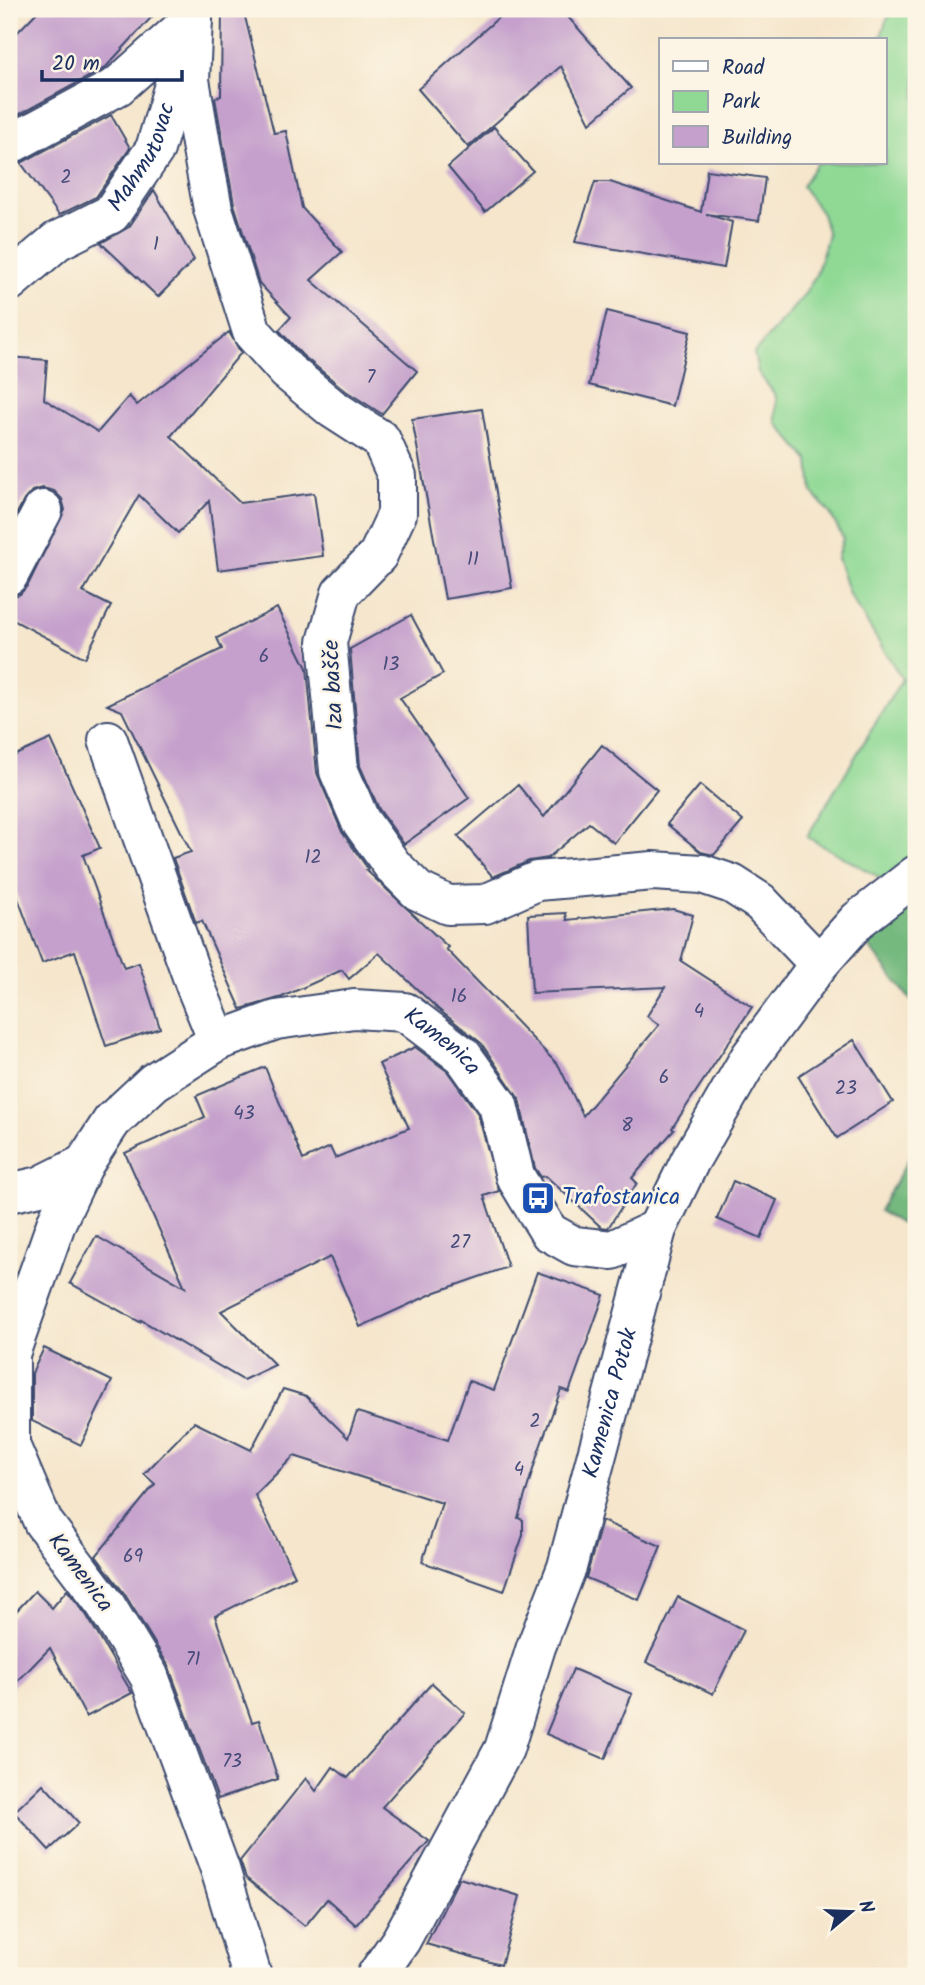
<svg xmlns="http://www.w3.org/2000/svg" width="925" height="1985" font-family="Kalam,sans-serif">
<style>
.green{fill:#90d995;stroke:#56847a;stroke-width:2}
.forest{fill:#74b97e;stroke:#48746e;stroke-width:2}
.building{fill:#c5a0cc}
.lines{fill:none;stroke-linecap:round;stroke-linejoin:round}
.minor-casing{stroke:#3c4a6e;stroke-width:42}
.minor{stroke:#fff;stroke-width:38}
.labels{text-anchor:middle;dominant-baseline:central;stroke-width:5;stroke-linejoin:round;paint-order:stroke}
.number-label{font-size:19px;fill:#464b7a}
.street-label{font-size:23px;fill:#1b2f5e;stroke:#fcf5e5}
.transit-label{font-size:23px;fill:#164399;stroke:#fcf5e5;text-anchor:start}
</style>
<rect width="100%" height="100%" fill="#fcf5e5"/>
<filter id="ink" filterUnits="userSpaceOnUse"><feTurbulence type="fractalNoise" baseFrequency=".0143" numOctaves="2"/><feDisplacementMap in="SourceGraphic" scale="14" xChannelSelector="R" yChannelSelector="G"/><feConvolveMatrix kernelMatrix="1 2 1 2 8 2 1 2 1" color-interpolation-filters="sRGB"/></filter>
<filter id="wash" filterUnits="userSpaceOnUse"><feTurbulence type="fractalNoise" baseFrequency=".00686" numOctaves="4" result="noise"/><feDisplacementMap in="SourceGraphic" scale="28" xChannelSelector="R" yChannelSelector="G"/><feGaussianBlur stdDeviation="1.57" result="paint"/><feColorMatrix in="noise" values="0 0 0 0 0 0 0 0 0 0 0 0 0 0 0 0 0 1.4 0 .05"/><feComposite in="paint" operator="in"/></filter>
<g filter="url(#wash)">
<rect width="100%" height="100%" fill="#f5e6cc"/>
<path class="green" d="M 895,9 L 916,9 L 916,859 L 884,880 L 807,837 L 902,679 L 849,594 L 837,558 L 843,538 L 830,513 L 812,492 L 809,461 L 776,422 L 776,396 L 758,372 L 754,353 L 802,298 L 816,275 L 828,235 L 822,214 L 802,186 L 817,163 L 885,163 L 885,40 L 880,40 L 886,21 Z"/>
<g class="forest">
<path d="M 916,907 L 916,1007 L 865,941 Z"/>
<path d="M 916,1146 L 916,1233 L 879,1211 Z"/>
</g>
<g id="blocks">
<g class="building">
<path d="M 40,9 L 159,9 L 105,68 L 9,120 L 9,41 Z"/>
<path d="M 222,9 L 243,9 L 274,133 L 286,131 L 302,208 L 342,252 L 311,280 L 417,371 L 382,414 L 346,391 L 302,355 L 279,330 L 291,317 L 259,283 L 234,204 L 215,98 L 221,96 Z"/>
<path d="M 508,9 L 561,9 L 631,88 L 590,123 L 561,66 L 468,147 L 418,89 Z"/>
<path d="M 111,115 L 130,148 L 96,197 L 59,215 L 21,163 Z"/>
<path d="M 494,127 L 533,171 L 485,212 L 448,167 Z"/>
<path d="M 707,170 L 765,178 L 759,221 L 706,214 L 732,222 L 724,268 L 575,242 L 595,182 L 610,182 L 701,212 Z"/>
<path d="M 154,190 L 194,260 L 158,297 L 101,243 L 129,227 Z"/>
<path d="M 607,311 L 690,332 L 672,406 L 589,385 Z"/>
<path d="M 229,332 L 241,353 L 171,436 L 240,503 L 314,493 L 323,556 L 218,570 L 209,501 L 178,533 L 139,495 L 83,592 L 111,606 L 85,658 L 9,618 L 9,597 L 20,594 L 28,585 L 65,510 L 62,499 L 54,491 L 43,488 L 32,491 L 24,500 L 9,528 L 9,357 L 47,360 L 44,399 L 98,432 L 129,396 L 137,405 Z"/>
<path d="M 482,409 L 512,588 L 445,599 L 412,419 Z"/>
<path d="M 277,608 L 307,668 L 317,773 L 342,832 L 368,869 L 366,870 L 448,947 L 446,949 L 559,1066 L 583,1116 L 659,1025 L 647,1016 L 665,987 L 532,993 L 528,915 L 566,913 L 567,920 L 673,909 L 693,915 L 681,961 L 752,1007 L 672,1128 L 674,1130 L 632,1178 L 637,1183 L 608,1228 L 601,1227 L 546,1176 L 541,1177 L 535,1168 L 519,1099 L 481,1043 L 438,1009 L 379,953 L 349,979 L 342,970 L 282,997 L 241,1009 L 202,921 L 196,923 L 173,858 L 191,852 L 122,711 L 107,705 L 222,649 L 217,638 Z"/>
<path d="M 411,615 L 443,674 L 400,698 L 469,798 L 404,844 L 379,809 L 360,766 L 350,649 Z"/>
<path d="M 51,739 L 100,848 L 83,855 L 124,968 L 139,963 L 160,1028 L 106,1046 L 75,951 L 42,963 L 9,874 L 9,758 Z"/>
<path d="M 602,745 L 657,790 L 614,843 L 589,823 L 548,858 L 529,861 L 493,877 L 458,836 L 518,785 L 544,817 Z"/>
<path d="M 700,785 L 743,821 L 714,855 L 701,852 L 667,824 Z"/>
<path d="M 854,1040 L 893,1102 L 837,1138 L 798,1076 Z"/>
<path d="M 415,1047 L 447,1071 L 478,1114 L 499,1191 L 484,1196 L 508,1267 L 436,1292 L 360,1327 L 330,1257 L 221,1311 L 275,1365 L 243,1380 L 141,1320 L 140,1322 L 70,1283 L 96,1236 L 185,1287 L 125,1153 L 205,1117 L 196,1096 L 265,1067 L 303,1160 L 330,1147 L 335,1158 L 409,1128 L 379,1064 Z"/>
<path d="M 733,1181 L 777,1200 L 761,1238 L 717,1219 Z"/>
<path d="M 537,1272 L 604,1295 L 569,1392 L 561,1389 L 539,1450 L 518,1518 L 523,1520 L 523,1535 L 504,1591 L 422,1562 L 442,1503 L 294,1456 L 255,1495 L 295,1576 L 215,1616 L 252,1722 L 259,1720 L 278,1779 L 218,1799 L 168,1665 L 124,1593 L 96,1556 L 155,1484 L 144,1474 L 194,1422 L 251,1450 L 283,1389 L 306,1396 L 348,1438 L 357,1412 L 448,1440 L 469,1381 L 494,1390 Z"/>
<path d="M 44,1348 L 112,1381 L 81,1445 L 32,1421 L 32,1373 Z"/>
<path d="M 602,1521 L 661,1546 L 639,1600 L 586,1578 Z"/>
<path d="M 67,1590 L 87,1616 L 132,1693 L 86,1717 L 50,1648 L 9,1690 L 9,1619 L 35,1591 L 52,1608 Z"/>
<path d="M 678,1597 L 744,1630 L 713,1694 L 646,1662 Z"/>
<path d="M 573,1669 L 632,1694 L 605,1759 L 546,1734 Z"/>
<path d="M 432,1683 L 465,1713 L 382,1807 L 429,1841 L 356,1925 L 327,1899 L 305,1926 L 246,1878 L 240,1861 L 306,1778 L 316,1791 L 333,1767 L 348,1778 Z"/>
<path d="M 43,1784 L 79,1823 L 49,1850 L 14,1812 Z"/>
<path d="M 459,1878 L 520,1896 L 501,1965 L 426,1944 Z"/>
</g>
</g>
</g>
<g filter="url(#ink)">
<use href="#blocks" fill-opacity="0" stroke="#3c4a6e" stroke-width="2"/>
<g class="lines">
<g class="minor-casing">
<g id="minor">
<path d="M 193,19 L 190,80 L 202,150 L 213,209 L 252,332 L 287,371 L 333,409 L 381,440 L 397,476 L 397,514 L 378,555 L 341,593 L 327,642 L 339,771 L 360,820 L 392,865 L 418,891 L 448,905 L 485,904 L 537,881 L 653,871 L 702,874 L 732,884 L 760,902 L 819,964"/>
<path d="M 9,145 L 118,86 L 193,19"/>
<path id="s1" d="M 9,282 L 57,241 L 111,214 L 155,149 L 182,58"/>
<path d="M 9,575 L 43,510"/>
<path d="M 108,740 L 195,985 L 218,1041"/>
<path d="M 9,1193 L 40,1186 L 84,1164"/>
<path id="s2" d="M 252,1976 L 220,1869 L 149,1676 L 105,1604 L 43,1522 L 10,1445 L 10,1354 L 57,1221 L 84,1164 L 112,1121 L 154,1082 L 218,1041 L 276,1020 L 354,1009 L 405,1012 L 463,1056 L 498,1105 L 515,1176 L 549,1232 L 574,1246 L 612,1250 L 657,1229"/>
<path id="s3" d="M 376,1976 L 401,1940 L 504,1749 L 536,1647 L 567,1567 L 657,1229 L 690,1161 L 750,1057 L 819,964 L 858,920 L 916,875"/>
</g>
</g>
<use href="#minor" class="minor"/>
</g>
</g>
<defs>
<g id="bus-square" transform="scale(1.75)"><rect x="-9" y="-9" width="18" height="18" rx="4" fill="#1a4fb4" stroke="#fcf5e5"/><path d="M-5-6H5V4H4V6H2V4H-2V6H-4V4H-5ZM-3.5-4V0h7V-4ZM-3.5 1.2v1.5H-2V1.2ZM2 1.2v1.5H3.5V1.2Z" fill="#fff"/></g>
</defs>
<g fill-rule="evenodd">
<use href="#bus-square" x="538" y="1198"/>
</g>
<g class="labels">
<g class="number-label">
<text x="66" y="178">2</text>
<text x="156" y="245">1</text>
<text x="371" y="378">7</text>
<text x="473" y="560">11</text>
<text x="264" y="657">6</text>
<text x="391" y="665">13</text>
<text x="313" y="858">12</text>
<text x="459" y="997">16</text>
<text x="699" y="1012">4</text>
<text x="664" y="1078">6</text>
<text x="846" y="1089">23</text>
<text x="244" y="1114">43</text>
<text x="627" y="1126">8</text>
<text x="460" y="1243">27</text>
<text x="535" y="1422">2</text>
<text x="519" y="1470">4</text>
<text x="133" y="1557">69</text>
<text x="193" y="1660">71</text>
<text x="232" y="1762">73</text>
</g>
<g class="street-label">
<text stroke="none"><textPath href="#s1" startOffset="189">Mahmutovac</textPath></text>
<text transform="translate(334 685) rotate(-93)">Iza bašče</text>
<text stroke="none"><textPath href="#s2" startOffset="1307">Kamenica</textPath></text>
<text stroke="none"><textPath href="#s3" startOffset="623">Kamenica Potok</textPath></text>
<text transform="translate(80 1573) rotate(53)">Kamenica</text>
</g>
<g class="transit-label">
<text x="562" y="1198">Trafostanica</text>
</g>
</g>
<rect width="925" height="1985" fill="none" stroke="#fcf5e5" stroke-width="35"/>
<rect x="659" y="38" width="228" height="126" fill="#fcf5e5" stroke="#a2a6af" stroke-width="2"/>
<rect x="673" y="61" width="35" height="10" fill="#ffffff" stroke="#a2a6af" stroke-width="2"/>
<text x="722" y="74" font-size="21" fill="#1b2f5e">Road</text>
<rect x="673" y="91" width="35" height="21" fill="#90d995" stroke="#a2a6af" stroke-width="2"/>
<text x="722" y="108" font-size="21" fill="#1b2f5e">Park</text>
<rect x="673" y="126" width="35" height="21" fill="#c5a0cc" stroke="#a2a6af" stroke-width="2"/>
<text x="722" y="144" font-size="21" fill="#1b2f5e">Building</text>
<g transform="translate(851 1912) rotate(71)" stroke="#fcf5e5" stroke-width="5" paint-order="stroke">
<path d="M0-5L12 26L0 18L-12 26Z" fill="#1b2f5e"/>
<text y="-10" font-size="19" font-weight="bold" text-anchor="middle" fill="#1b2f5e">N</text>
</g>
<path d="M42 70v10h140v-10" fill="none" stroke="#1b2f5e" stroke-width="3.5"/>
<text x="52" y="70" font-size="21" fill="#1b2f5e" stroke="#fcf5e5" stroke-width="5" paint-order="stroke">20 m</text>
</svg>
